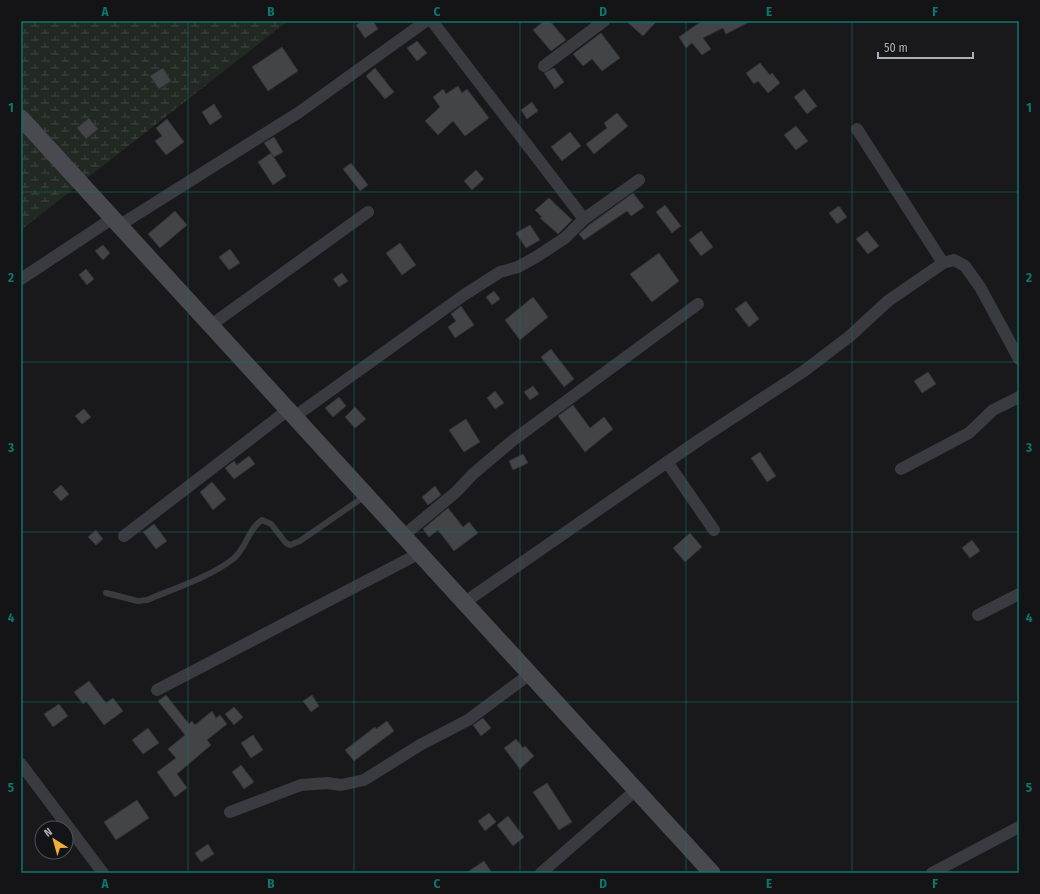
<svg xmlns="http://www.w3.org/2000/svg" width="1040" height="894" font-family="'Fira Sans Condensed',sans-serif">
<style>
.wetland{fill:url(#wetland-marsh)}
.building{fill:#434448;stroke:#333337}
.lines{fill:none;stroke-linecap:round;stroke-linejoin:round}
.lane{stroke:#3a3b40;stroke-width:6}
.street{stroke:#3a3b40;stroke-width:12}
.secondary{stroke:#484a50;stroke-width:17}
.grid{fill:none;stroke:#0f766e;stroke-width:1;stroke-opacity:0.55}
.neatline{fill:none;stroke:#0f766e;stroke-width:1.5}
.grid-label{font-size:13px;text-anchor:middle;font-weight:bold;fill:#0f766e}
</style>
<defs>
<pattern id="wetland-marsh" width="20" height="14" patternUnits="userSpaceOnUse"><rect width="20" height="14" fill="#212922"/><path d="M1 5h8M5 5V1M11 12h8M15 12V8" fill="none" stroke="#3f4640"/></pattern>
</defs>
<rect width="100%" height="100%" fill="#19191b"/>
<path class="wetland" d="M 21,21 L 288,21 L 21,230 Z"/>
<g class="building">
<path d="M 362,21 L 373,21 L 378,29 L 365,38 L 356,25 Z"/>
<path d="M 544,21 L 550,21 L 566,40 L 551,51 L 533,30 Z"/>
<path d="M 626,21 L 657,21 L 643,36 Z"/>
<path d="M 702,21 L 751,21 L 726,34 L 723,28 L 703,38 L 711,49 L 702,55 L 692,43 L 686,48 L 679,37 Z"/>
<path d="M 601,33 L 620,58 L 602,71 L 592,59 L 583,66 L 573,54 Z"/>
<path d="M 417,41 L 427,53 L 417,61 L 407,48 Z"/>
<path d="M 282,47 L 298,71 L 268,91 L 252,67 Z"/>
<path d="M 760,63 L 770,75 L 772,73 L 780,83 L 768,93 L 758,81 L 754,84 L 746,73 Z"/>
<path d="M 163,68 L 171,81 L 159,89 L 150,76 Z"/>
<path d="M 375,68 L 394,92 L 385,99 L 366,76 Z"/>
<path d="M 554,68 L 564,82 L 555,89 L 544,73 Z"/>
<path d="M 458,86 L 462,93 L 467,89 L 489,118 L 465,136 L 453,121 L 438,135 L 425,121 L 440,107 L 433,97 L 443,89 L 446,94 Z"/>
<path d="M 804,89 L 817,106 L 807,114 L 794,97 Z"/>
<path d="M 532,102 L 538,111 L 527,119 L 521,110 Z"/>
<path d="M 214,104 L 222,117 L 210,125 L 202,112 Z"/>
<path d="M 617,113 L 628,126 L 594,154 L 586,144 L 607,128 L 604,123 Z"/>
<path d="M 89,118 L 98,129 L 86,139 L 77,128 Z"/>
<path d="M 167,119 L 184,142 L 166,155 L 155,141 L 162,136 L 156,128 Z"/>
<path d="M 796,126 L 808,141 L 796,150 L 784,135 Z"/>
<path d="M 570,132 L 581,146 L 562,161 L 551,147 Z"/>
<path d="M 274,137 L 283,152 L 274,157 L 264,143 Z"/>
<path d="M 271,153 L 286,176 L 273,185 L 258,162 Z"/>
<path d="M 351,163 L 368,185 L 360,191 L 343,169 Z"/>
<path d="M 476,170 L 484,179 L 472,190 L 464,181 Z"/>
<path d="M 633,193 L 644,207 L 631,216 L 627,211 L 584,240 L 579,234 L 589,225 Z"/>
<path d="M 549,198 L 572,220 L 558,234 L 540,218 L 542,217 L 535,210 Z"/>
<path d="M 665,205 L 681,226 L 672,233 L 656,212 Z"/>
<path d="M 839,206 L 847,217 L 837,224 L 829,213 Z"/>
<path d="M 175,211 L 187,225 L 160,248 L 148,234 Z"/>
<path d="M 530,225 L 540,240 L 526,248 L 516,233 Z"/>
<path d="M 701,231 L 713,247 L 701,256 L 689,240 Z"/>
<path d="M 867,231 L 879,246 L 868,254 L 856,239 Z"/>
<path d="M 400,243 L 416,265 L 402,275 L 386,253 Z"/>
<path d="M 103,245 L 110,253 L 103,260 L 95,251 Z"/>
<path d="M 230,249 L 240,263 L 229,270 L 219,257 Z"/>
<path d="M 659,253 L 679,281 L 652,302 L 630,274 Z"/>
<path d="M 86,269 L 94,279 L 87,285 L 79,275 Z"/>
<path d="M 342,273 L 348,281 L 339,287 L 333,279 Z"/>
<path d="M 494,291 L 500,299 L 492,305 L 486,297 Z"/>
<path d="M 533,297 L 548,317 L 520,340 L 505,320 Z"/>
<path d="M 746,301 L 759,319 L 749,327 L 735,309 Z"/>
<path d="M 461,306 L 474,325 L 455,338 L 448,327 L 456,321 L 451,314 Z"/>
<path d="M 551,349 L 574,379 L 564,387 L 541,357 Z"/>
<path d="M 928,372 L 936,384 L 922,393 L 914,381 Z"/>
<path d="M 533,386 L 539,394 L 530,400 L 524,392 Z"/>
<path d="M 495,391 L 504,403 L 495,409 L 487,398 Z"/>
<path d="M 339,397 L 346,406 L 333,417 L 325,408 Z"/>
<path d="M 573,405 L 590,428 L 604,417 L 613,429 L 585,452 L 558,416 Z"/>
<path d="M 355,407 L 366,419 L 355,428 L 345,417 Z"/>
<path d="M 84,409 L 91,417 L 82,424 L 75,416 Z"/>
<path d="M 466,419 L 480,442 L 464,452 L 449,430 Z"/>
<path d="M 760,452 L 776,476 L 767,482 L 751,458 Z"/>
<path d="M 523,454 L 528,463 L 513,470 L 509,461 Z"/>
<path d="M 249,456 L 255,464 L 234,479 L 225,468 L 234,461 L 237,465 Z"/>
<path d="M 212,482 L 226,499 L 213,510 L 200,492 Z"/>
<path d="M 61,485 L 69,494 L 61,501 L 53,492 Z"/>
<path d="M 435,486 L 441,495 L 428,505 L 422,497 Z"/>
<path d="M 448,508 L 463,527 L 469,522 L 478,533 L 454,551 L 438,530 L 429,537 L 423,529 Z"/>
<path d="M 154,524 L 167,541 L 156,549 L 143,532 Z"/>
<path d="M 96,530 L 103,539 L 96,545 L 88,537 Z"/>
<path d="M 690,533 L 702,547 L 685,562 L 673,548 Z"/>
<path d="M 972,540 L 980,551 L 970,558 L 962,548 Z"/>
<path d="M 89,681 L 106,703 L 113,698 L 123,711 L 104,725 L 86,701 L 83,704 L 74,692 Z"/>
<path d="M 166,695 L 189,724 L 192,721 L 195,725 L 212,711 L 216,718 L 220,715 L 227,724 L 207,740 L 211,745 L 177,774 L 187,788 L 175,797 L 157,772 L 176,758 L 168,749 L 185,735 L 158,701 Z"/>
<path d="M 312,695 L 319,706 L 311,712 L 303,701 Z"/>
<path d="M 59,704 L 68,716 L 53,727 L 44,714 Z"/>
<path d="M 234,707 L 243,717 L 234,725 L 225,714 Z"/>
<path d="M 483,718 L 491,728 L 481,736 L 473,725 Z"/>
<path d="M 387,721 L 394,731 L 354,761 L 345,750 L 375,727 L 376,729 Z"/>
<path d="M 148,728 L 159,743 L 143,754 L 132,740 Z"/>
<path d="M 253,735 L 263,750 L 251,758 L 241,743 Z"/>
<path d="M 516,739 L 523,748 L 525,746 L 534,756 L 520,769 L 504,748 Z"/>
<path d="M 241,765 L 254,782 L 244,789 L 232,772 Z"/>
<path d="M 547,783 L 572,822 L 559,830 L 533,792 Z"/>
<path d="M 137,800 L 149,818 L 116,840 L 104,822 Z"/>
<path d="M 489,813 L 496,822 L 485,831 L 478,821 Z"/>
<path d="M 508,816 L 524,837 L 513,846 L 497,825 Z"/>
<path d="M 208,844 L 214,854 L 201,862 L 195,853 Z"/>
<path d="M 484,861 L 492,873 L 466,873 Z"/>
</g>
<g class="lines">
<path class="lane" d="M 106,593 L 138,601 L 147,600 C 173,589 212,576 233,559 C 246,549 248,529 262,520 L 271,524 L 286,543 L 290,545 L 300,541 L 365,496"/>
<g class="street">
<path d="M 432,21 L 584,219"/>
<path d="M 544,66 L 604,21"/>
<path d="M 857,129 L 943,263"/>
<path d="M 120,225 L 298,113 L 426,21"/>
<path d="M 21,279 L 113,218"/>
<path d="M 211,325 L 368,212"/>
<path d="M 294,417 L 464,295 L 500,272 L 518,267 L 536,257 L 565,238 L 584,219 L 639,180"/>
<path d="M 667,462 L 714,530"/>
<path d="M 901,469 L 969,433 L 993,410 L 1019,397"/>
<path d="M 124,536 L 288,410"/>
<path d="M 403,536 L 456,492 L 473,474 L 512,441 L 698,304"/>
<path d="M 465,602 L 702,438 L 804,371 L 850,336 L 888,301 L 943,263 L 954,260 L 965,266 L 980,287 L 1019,359"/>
<path d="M 978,615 L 1019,594"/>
<path d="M 157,690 L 418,554"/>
<path d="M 21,764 L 103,873"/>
<path d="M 230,812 L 301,785 L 327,783 L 341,785 L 364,780 L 420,745 L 468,720 L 530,674"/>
<path d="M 541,873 L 636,790"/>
<path d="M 932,873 L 1019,827"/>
</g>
<path class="secondary" d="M 21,118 L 712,873"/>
</g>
<path class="grid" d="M 188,21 L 188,873M 354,21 L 354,873M 520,21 L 520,873M 686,21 L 686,873M 852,21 L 852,873M 21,192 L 1019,192M 21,362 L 1019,362M 21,532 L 1019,532M 21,702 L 1019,702"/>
<rect width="1040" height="894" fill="none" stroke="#141416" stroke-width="44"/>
<g transform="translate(54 840) rotate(323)"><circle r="19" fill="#141416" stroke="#505258"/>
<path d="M0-3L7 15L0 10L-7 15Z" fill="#eeae3e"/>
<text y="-6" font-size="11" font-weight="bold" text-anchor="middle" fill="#abb0ba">N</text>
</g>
<path d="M878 52v6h95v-6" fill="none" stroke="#abb0ba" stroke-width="2"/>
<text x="884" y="52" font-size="12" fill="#abb0ba" stroke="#141416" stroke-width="3" paint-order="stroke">50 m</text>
<rect x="22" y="22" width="996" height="850" class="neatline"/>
<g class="grid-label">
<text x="105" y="16">A</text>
<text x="271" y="16">B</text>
<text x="437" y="16">C</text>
<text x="603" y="16">D</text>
<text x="769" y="16">E</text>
<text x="935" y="16">F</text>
<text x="11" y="112">1</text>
<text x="1029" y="112">1</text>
<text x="11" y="282">2</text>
<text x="1029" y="282">2</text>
<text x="11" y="452">3</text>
<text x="1029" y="452">3</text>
<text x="11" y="622">4</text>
<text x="1029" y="622">4</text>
<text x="11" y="792">5</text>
<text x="1029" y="792">5</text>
<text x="105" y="888">A</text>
<text x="271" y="888">B</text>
<text x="437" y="888">C</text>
<text x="603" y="888">D</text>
<text x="769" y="888">E</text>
<text x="935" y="888">F</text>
</g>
</svg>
